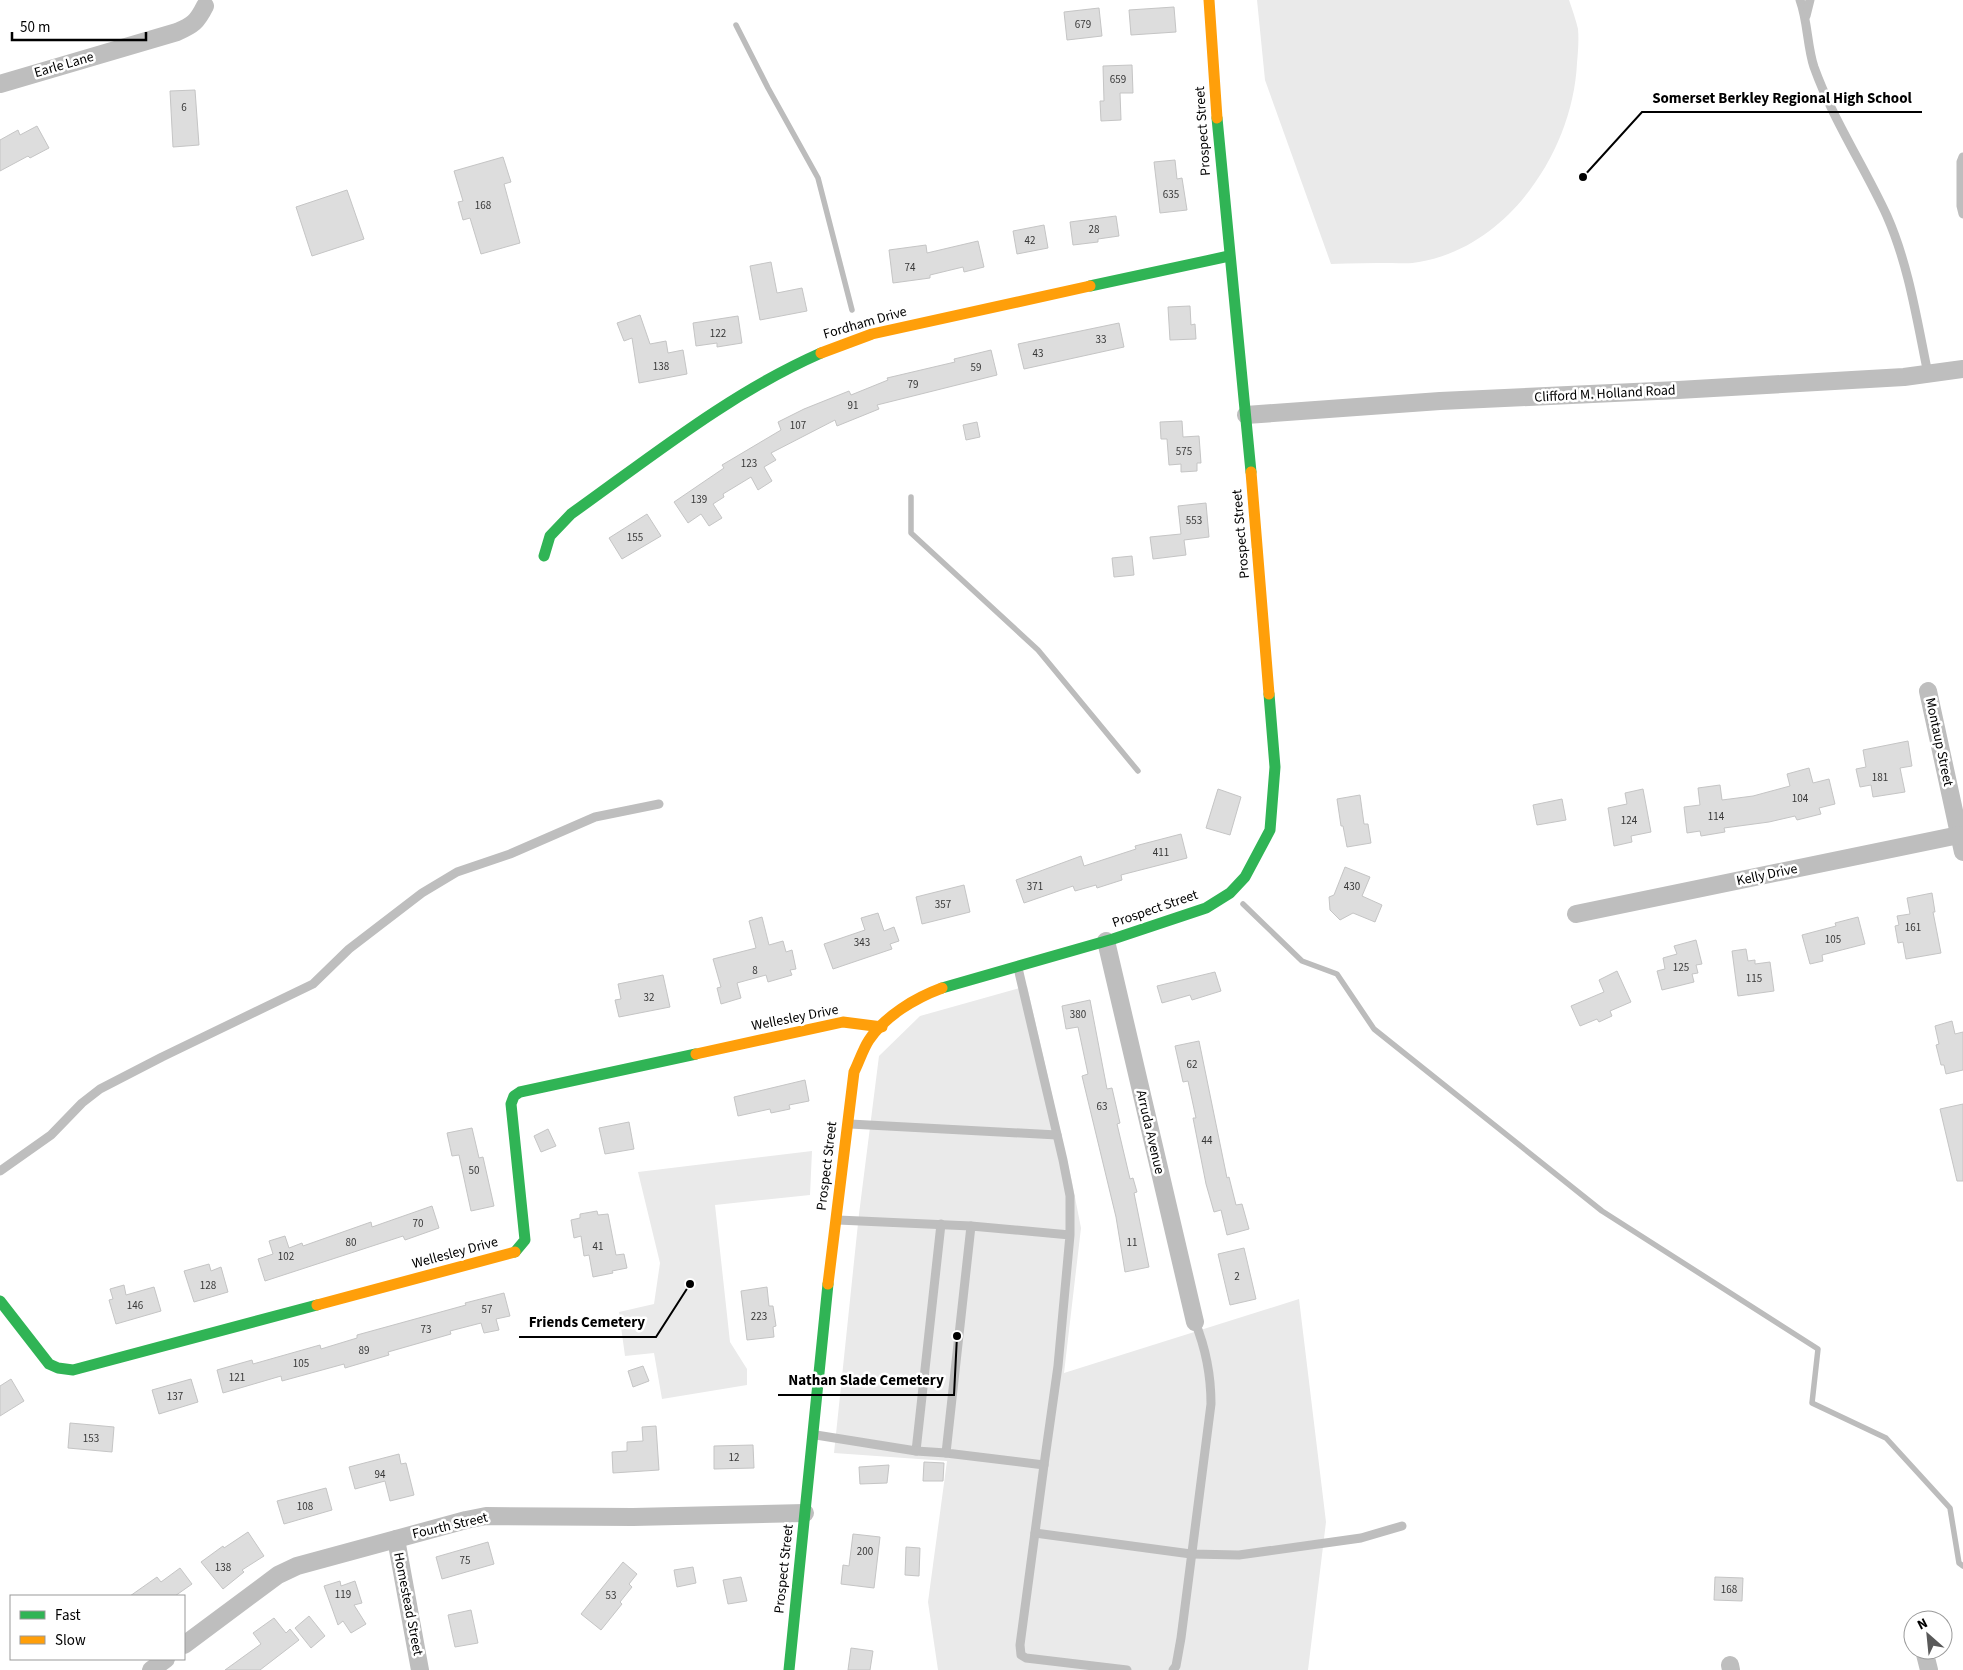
<svg xmlns="http://www.w3.org/2000/svg" width="1963" height="1670" font-family="'Source Sans 3',sans-serif">
<style>
.green{fill:#eaeaea}
.lines{fill:none;stroke-linecap:round;stroke-linejoin:round}
.stream{stroke:#bcbcbc;stroke-width:5.5}
.building{fill:#ddd;stroke:#c5c5c5}
.lane{stroke:#bebebe;stroke-width:9}
.street{stroke:#bebebe;stroke-width:18}
.fast{stroke:#30b455;stroke-width:11}
.slow{stroke:#ff9f0a;stroke-width:11}
.labels{text-anchor:middle;dominant-baseline:central;stroke-width:5;stroke-linejoin:round;paint-order:stroke}
.number-label{font-size:11px;fill:#373737}
.street-label{font-size:14px;fill:#000;stroke:#fff}
.leader{fill:none;stroke:#000;stroke-width:2}
.callout-dot{fill:#000;stroke:#fff;stroke-width:2}
.callout-label{font-size:15px;text-anchor:middle;font-weight:bold;fill:#000;stroke:#fff;stroke-width:5;stroke-linejoin:round;paint-order:stroke}
</style>
<rect width="100%" height="100%" fill="#fff"/>
<g class="green">
<path d="M 1257,0 L 1569,0 C 1572,9 1576,20 1578,29 C 1579,40 1578,52 1577,63 C 1573,150 1509,247 1419,262 C 1410,264 1401,263 1392,263 C 1372,263 1352,263 1331,264 L 1265,80 Z"/>
<path d="M 1027,986 L 1072,1182 L 1081,1228 L 1064,1373 L 1299,1299 L 1326,1522 L 1308,1670 L 938,1670 L 928,1602 L 947,1461 L 834,1453 L 859,1214 L 879,1056 L 920,1016 Z"/>
<path d="M 812,1151 L 810,1195 L 715,1205 L 730,1342 L 747,1369 L 747,1385 L 662,1399 L 654,1353 L 625,1356 L 619,1312 L 654,1304 L 660,1263 L 638,1172 Z"/>
</g>
<g class="lines">
<g class="stream">
<path d="M 736,25 L 768,88 L 818,178 L 852,310"/>
<path d="M 911,497 L 911,533 L 1038,650 L 1138,771"/>
<path d="M 1243,904 L 1302,961 L 1337,974 L 1374,1029 L 1602,1211 L 1818,1349 L 1812,1403 L 1886,1438 L 1950,1508 L 1959,1563 L 1963,1566"/>
</g>
</g>
<g class="building">
<path d="M 1174,7 L 1176,32 L 1131,35 L 1129,10 Z"/>
<path d="M 1099,8 L 1102,36 L 1067,40 L 1064,12 Z"/>
<path d="M 1132,65 L 1133,93 L 1120,93 L 1121,120 L 1101,121 L 1100,101 L 1104,101 L 1103,66 Z"/>
<path d="M 195,90 L 199,145 L 173,147 L 170,91 Z"/>
<path d="M 37,126 L 49,148 L 30,158 L 28,156 L 0,171 L 0,140 L 18,130 L 20,135 Z"/>
<path d="M 503,157 L 511,182 L 504,184 L 520,243 L 481,254 L 470,218 L 463,220 L 458,202 L 463,201 L 454,171 Z"/>
<path d="M 1175,160 L 1177,179 L 1182,178 L 1187,210 L 1160,213 L 1154,162 Z"/>
<path d="M 347,190 L 364,239 L 312,256 L 296,207 Z"/>
<path d="M 1116,216 L 1119,236 L 1098,239 L 1098,242 L 1073,245 L 1070,222 Z"/>
<path d="M 1044,225 L 1048,248 L 1017,254 L 1013,231 Z"/>
<path d="M 978,241 L 984,267 L 964,272 L 963,267 L 930,275 L 930,278 L 893,283 L 889,250 L 926,245 L 927,253 Z"/>
<path d="M 771,262 L 777,293 L 802,288 L 807,311 L 760,320 L 750,266 Z"/>
<path d="M 1190,306 L 1191,325 L 1195,324 L 1196,339 L 1170,340 L 1168,307 Z"/>
<path d="M 640,315 L 650,344 L 666,341 L 668,353 L 683,350 L 687,374 L 639,383 L 632,338 L 624,341 L 617,323 Z"/>
<path d="M 738,316 L 742,343 L 717,347 L 717,343 L 696,346 L 693,323 Z"/>
<path d="M 1119,323 L 1124,347 L 1024,369 L 1018,344 Z"/>
<path d="M 991,350 L 997,375 L 877,405 L 879,409 L 837,426 L 835,420 L 771,453 L 776,460 L 764,467 L 772,481 L 758,490 L 751,477 L 723,494 L 724,497 L 713,504 L 722,518 L 709,526 L 701,514 L 688,523 L 674,502 L 724,468 L 722,465 L 781,430 L 778,422 L 804,409 L 849,391 L 851,395 L 888,380 L 887,378 L 955,362 L 954,359 Z"/>
<path d="M 1182,421 L 1183,437 L 1199,436 L 1201,463 L 1197,463 L 1197,471 L 1181,472 L 1181,464 L 1169,465 L 1167,439 L 1161,439 L 1160,422 Z"/>
<path d="M 977,422 L 980,437 L 966,440 L 963,425 Z"/>
<path d="M 1206,503 L 1209,537 L 1184,540 L 1186,555 L 1153,559 L 1150,537 L 1181,534 L 1178,506 Z"/>
<path d="M 647,514 L 661,536 L 622,559 L 609,538 Z"/>
<path d="M 1132,556 L 1134,575 L 1114,577 L 1112,558 Z"/>
<path d="M 1908,741 L 1912,766 L 1900,768 L 1905,792 L 1873,797 L 1871,785 L 1860,787 L 1856,769 L 1866,767 L 1863,750 Z"/>
<path d="M 1809,768 L 1813,783 L 1829,779 L 1835,804 L 1819,808 L 1821,814 L 1797,820 L 1795,816 L 1769,822 L 1724,828 L 1725,832 L 1701,836 L 1700,831 L 1687,833 L 1684,807 L 1700,805 L 1698,788 L 1720,785 L 1722,800 L 1753,796 L 1790,786 L 1787,774 Z"/>
<path d="M 1218,789 L 1241,797 L 1230,835 L 1206,828 Z"/>
<path d="M 1643,789 L 1651,832 L 1631,836 L 1632,842 L 1614,846 L 1608,808 L 1627,804 L 1625,793 Z"/>
<path d="M 1360,795 L 1364,824 L 1368,824 L 1371,843 L 1347,847 L 1343,826 L 1341,826 L 1337,799 Z"/>
<path d="M 1562,799 L 1566,820 L 1537,825 L 1533,805 Z"/>
<path d="M 1181,834 L 1187,858 L 1121,875 L 1122,880 L 1097,888 L 1096,885 L 1075,891 L 1073,886 L 1024,903 L 1016,880 L 1081,856 L 1084,866 L 1136,849 L 1135,846 Z"/>
<path d="M 1345,867 L 1370,877 L 1362,896 L 1382,905 L 1375,922 L 1353,913 L 1340,920 L 1330,910 L 1329,897 L 1334,895 Z"/>
<path d="M 964,885 L 970,912 L 922,924 L 916,897 Z"/>
<path d="M 1932,893 L 1935,912 L 1933,912 L 1941,953 L 1906,959 L 1903,942 L 1898,943 L 1895,926 L 1899,925 L 1897,916 L 1910,914 L 1907,898 Z"/>
<path d="M 878,913 L 884,931 L 894,927 L 899,941 L 890,944 L 892,949 L 833,969 L 824,944 L 865,930 L 861,918 Z"/>
<path d="M 762,917 L 769,945 L 783,941 L 786,952 L 792,950 L 796,969 L 790,970 L 792,975 L 768,982 L 766,975 L 737,983 L 741,998 L 721,1004 L 717,988 L 721,987 L 713,959 L 756,948 L 749,921 Z"/>
<path d="M 1858,917 L 1865,944 L 1822,955 L 1823,961 L 1810,964 L 1802,935 L 1836,926 L 1835,923 Z"/>
<path d="M 1696,940 L 1702,964 L 1696,965 L 1698,973 L 1692,974 L 1694,982 L 1662,990 L 1657,971 L 1665,969 L 1663,958 L 1677,954 L 1674,946 Z"/>
<path d="M 1746,949 L 1748,961 L 1755,960 L 1755,964 L 1770,962 L 1774,991 L 1738,996 L 1732,951 Z"/>
<path d="M 1617,971 L 1631,1002 L 1610,1011 L 1612,1016 L 1599,1022 L 1597,1019 L 1580,1026 L 1571,1006 L 1604,992 L 1599,980 Z"/>
<path d="M 1215,972 L 1221,991 L 1192,1000 L 1190,995 L 1162,1003 L 1157,986 Z"/>
<path d="M 663,975 L 670,1007 L 619,1017 L 615,1000 L 621,999 L 618,984 Z"/>
<path d="M 1090,1000 L 1107,1089 L 1112,1088 L 1120,1123 L 1117,1124 L 1130,1179 L 1133,1178 L 1137,1192 L 1134,1193 L 1149,1267 L 1125,1272 L 1116,1217 L 1082,1076 L 1088,1074 L 1078,1027 L 1066,1029 L 1062,1006 Z"/>
<path d="M 1952,1021 L 1955,1034 L 1963,1032 L 1963,1070 L 1946,1074 L 1944,1065 L 1941,1065 L 1936,1045 L 1939,1044 L 1935,1026 Z"/>
<path d="M 1199,1041 L 1227,1178 L 1229,1177 L 1236,1205 L 1242,1204 L 1249,1229 L 1227,1235 L 1221,1210 L 1214,1212 L 1206,1184 L 1193,1118 L 1196,1118 L 1188,1081 L 1183,1082 L 1175,1046 Z"/>
<path d="M 805,1080 L 809,1101 L 789,1105 L 790,1109 L 771,1113 L 770,1109 L 738,1116 L 734,1097 Z"/>
<path d="M 1963,1104 L 1963,1181 L 1957,1181 L 1940,1109 Z"/>
<path d="M 629,1122 L 634,1149 L 605,1154 L 599,1128 Z"/>
<path d="M 472,1128 L 479,1158 L 483,1157 L 494,1206 L 471,1211 L 459,1155 L 452,1156 L 447,1133 Z"/>
<path d="M 548,1129 L 556,1146 L 541,1152 L 534,1136 Z"/>
<path d="M 432,1206 L 439,1228 L 405,1240 L 403,1236 L 265,1281 L 258,1259 L 273,1254 L 269,1241 L 285,1236 L 289,1248 L 302,1243 L 303,1246 L 371,1222 L 372,1227 Z"/>
<path d="M 597,1211 L 598,1215 L 608,1214 L 616,1255 L 624,1254 L 627,1268 L 612,1271 L 613,1273 L 593,1277 L 589,1255 L 584,1256 L 581,1236 L 574,1238 L 571,1220 L 580,1218 L 580,1214 Z"/>
<path d="M 1244,1248 L 1256,1299 L 1230,1305 L 1218,1254 Z"/>
<path d="M 209,1264 L 211,1271 L 221,1267 L 228,1292 L 194,1302 L 184,1271 Z"/>
<path d="M 124,1285 L 126,1295 L 154,1287 L 161,1311 L 116,1324 L 109,1300 L 113,1299 L 110,1289 Z"/>
<path d="M 767,1287 L 769,1306 L 773,1306 L 776,1326 L 773,1327 L 774,1337 L 747,1340 L 741,1291 Z"/>
<path d="M 504,1293 L 510,1316 L 496,1319 L 499,1330 L 484,1333 L 481,1323 L 450,1331 L 451,1334 L 388,1352 L 389,1355 L 345,1368 L 344,1364 L 282,1381 L 281,1376 L 223,1393 L 217,1370 L 252,1360 L 253,1364 L 320,1345 L 321,1349 L 357,1338 L 357,1335 L 466,1305 L 465,1303 Z"/>
<path d="M 643,1366 L 649,1381 L 633,1387 L 628,1371 Z"/>
<path d="M 11,1379 L 24,1401 L 0,1416 L 0,1386 Z"/>
<path d="M 191,1379 L 198,1402 L 159,1414 L 152,1390 Z"/>
<path d="M 70,1423 L 114,1427 L 112,1452 L 68,1448 Z"/>
<path d="M 656,1426 L 659,1470 L 613,1473 L 612,1452 L 627,1451 L 627,1442 L 643,1441 L 642,1427 Z"/>
<path d="M 753,1445 L 754,1468 L 714,1469 L 714,1446 Z"/>
<path d="M 399,1454 L 401,1464 L 406,1463 L 414,1495 L 390,1501 L 385,1481 L 355,1489 L 349,1467 Z"/>
<path d="M 924,1462 L 944,1463 L 943,1481 L 923,1481 Z"/>
<path d="M 889,1465 L 887,1483 L 860,1484 L 859,1467 Z"/>
<path d="M 326,1488 L 332,1510 L 284,1524 L 277,1501 Z"/>
<path d="M 248,1532 L 264,1556 L 242,1570 L 244,1572 L 223,1589 L 201,1562 L 223,1546 L 224,1548 Z"/>
<path d="M 853,1534 L 880,1537 L 874,1588 L 841,1584 L 843,1565 L 849,1566 Z"/>
<path d="M 488,1542 L 494,1564 L 442,1579 L 436,1557 Z"/>
<path d="M 906,1547 L 920,1548 L 919,1576 L 905,1575 Z"/>
<path d="M 623,1562 L 637,1574 L 629,1584 L 632,1587 L 620,1602 L 622,1604 L 601,1630 L 581,1614 Z"/>
<path d="M 693,1567 L 696,1583 L 677,1587 L 674,1570 Z"/>
<path d="M 180,1568 L 192,1584 L 175,1596 L 130,1596 L 157,1577 L 161,1582 Z"/>
<path d="M 741,1577 L 747,1601 L 728,1604 L 723,1580 Z"/>
<path d="M 1715,1577 L 1743,1578 L 1742,1601 L 1714,1600 Z"/>
<path d="M 340,1581 L 341,1586 L 355,1581 L 362,1603 L 354,1605 L 366,1624 L 351,1633 L 343,1621 L 338,1625 L 324,1586 Z"/>
<path d="M 471,1610 L 478,1643 L 455,1647 L 448,1615 Z"/>
<path d="M 309,1616 L 325,1636 L 311,1648 L 295,1628 Z"/>
<path d="M 274,1618 L 286,1633 L 290,1629 L 299,1640 L 260,1670 L 225,1670 L 261,1644 L 253,1633 Z"/>
<path d="M 851,1648 L 873,1651 L 870,1670 L 848,1670 Z"/>
</g>
<g class="lines">
<g class="lane">
<path d="M 1800,0 C 1808,22 1807,46 1814,67 C 1833,120 1864,166 1887,216 C 1909,266 1917,321 1928,374"/>
<path d="M 1806,16 L 1810,0"/>
<path d="M 1963,157 L 1961,162 L 1961,206 L 1963,214"/>
<path d="M 1018,968 L 1063,1160 L 1070,1196 L 1070,1235 L 1058,1366 L 1044,1465 L 946,1453 L 971,1226 L 1070,1235"/>
<path d="M 850,1124 L 1057,1135"/>
<path d="M 0,1171 L 51,1135 L 82,1103 L 100,1089 L 162,1057 L 313,984 L 349,949 L 422,893 L 457,872 L 510,854 L 595,817 L 659,804"/>
<path d="M 838,1220 L 971,1226"/>
<path d="M 816,1435 L 916,1451 L 941,1224"/>
<path d="M 916,1451 L 946,1453"/>
<path d="M 1044,1465 L 1020,1645 L 1021,1655 L 1026,1658 L 1127,1670"/>
<path d="M 1035,1533 L 1191,1554 L 1239,1555 L 1361,1538 L 1402,1526"/>
<path d="M 1173,1670 L 1176,1666 L 1181,1638 L 1211,1404 C 1211,1375 1206,1349 1195,1322"/>
</g>
<g class="street">
<path d="M 0,84 L 177,32 C 193,25 197,22 205,6"/>
<path d="M 1246,415 L 1440,401 L 1678,390 L 1904,377 L 1963,369"/>
<path d="M 1928,691 L 1963,852"/>
<path d="M 1576,914 L 1959,835"/>
<path d="M 1106,941 L 1195,1322"/>
<path d="M 396,1539 L 420,1670"/>
<path d="M 184,1645 L 278,1575 L 297,1566 L 466,1520 L 486,1516 L 633,1517 L 805,1513"/>
<path d="M 1924,1650 L 1929,1670"/>
<path d="M 1730,1665 L 1731,1670"/>
<path d="M 151,1670 L 166,1659"/>
</g>
<g class="fast">
<path d="M 1217,118 L 1251,472"/>
<path d="M 1090,286 L 1229,256"/>
<path d="M 544,556 L 550,536 L 571,514 C 651,457 730,393 821,353"/>
<path d="M 942,988 L 1113,939 L 1206,908 L 1230,893 L 1245,877 L 1270,830 L 1275,767 L 1269,694"/>
<path d="M 515,1252 L 525,1240 L 511,1104 L 514,1096 L 520,1092 L 696,1054"/>
<path d="M 0,1301 L 49,1364 L 58,1368 L 73,1370 L 317,1305"/>
<path d="M 789,1670 L 828,1284"/>
</g>
<g class="slow">
<path d="M 1209,0 L 1217,118"/>
<path d="M 821,353 L 872,334 L 1090,286"/>
<path d="M 1251,472 L 1269,694"/>
<path d="M 696,1054 L 843,1022 L 882,1027"/>
<path d="M 828,1284 L 854,1072 C 859,1062 863,1049 869,1040 C 885,1016 915,998 942,988"/>
<path d="M 317,1305 L 515,1252"/>
</g>
</g>
<g class="labels">
<g class="number-label">
<text x="1083" y="24">679</text>
<text x="1118" y="79">659</text>
<text x="184" y="107">6</text>
<text x="1171" y="194">635</text>
<text x="483" y="205">168</text>
<text x="1094" y="229">28</text>
<text x="1030" y="240">42</text>
<text x="910" y="267">74</text>
<text x="718" y="333">122</text>
<text x="1101" y="339">33</text>
<text x="1038" y="353">43</text>
<text x="661" y="366">138</text>
<text x="976" y="367">59</text>
<text x="913" y="384">79</text>
<text x="853" y="405">91</text>
<text x="798" y="425">107</text>
<text x="1184" y="451">575</text>
<text x="749" y="463">123</text>
<text x="699" y="499">139</text>
<text x="1194" y="520">553</text>
<text x="635" y="537">155</text>
<text x="1880" y="777">181</text>
<text x="1800" y="798">104</text>
<text x="1716" y="816">114</text>
<text x="1629" y="820">124</text>
<text x="1161" y="852">411</text>
<text x="1035" y="886">371</text>
<text x="1352" y="886">430</text>
<text x="943" y="904">357</text>
<text x="1913" y="927">161</text>
<text x="1833" y="939">105</text>
<text x="862" y="942">343</text>
<text x="1681" y="967">125</text>
<text x="755" y="970">8</text>
<text x="1754" y="978">115</text>
<text x="649" y="997">32</text>
<text x="1078" y="1014">380</text>
<text x="1192" y="1064">62</text>
<text x="1102" y="1106">63</text>
<text x="1207" y="1140">44</text>
<text x="474" y="1170">50</text>
<text x="418" y="1223">70</text>
<text x="351" y="1242">80</text>
<text x="1132" y="1242">11</text>
<text x="598" y="1246">41</text>
<text x="286" y="1256">102</text>
<text x="1237" y="1276">2</text>
<text x="208" y="1285">128</text>
<text x="135" y="1305">146</text>
<text x="487" y="1309">57</text>
<text x="759" y="1316">223</text>
<text x="426" y="1329">73</text>
<text x="364" y="1350">89</text>
<text x="301" y="1363">105</text>
<text x="237" y="1377">121</text>
<text x="175" y="1396">137</text>
<text x="91" y="1438">153</text>
<text x="734" y="1457">12</text>
<text x="380" y="1474">94</text>
<text x="305" y="1506">108</text>
<text x="865" y="1551">200</text>
<text x="465" y="1560">75</text>
<text x="223" y="1567">138</text>
<text x="1729" y="1589">168</text>
<text x="343" y="1594">119</text>
<text x="611" y="1595">53</text>
</g>
<g class="street-label">
<text transform="translate(64 65) rotate(-16)">Earle Lane</text>
<text transform="translate(1203 131) rotate(-94)">Prospect Street</text>
<text transform="translate(865 323) rotate(-16)">Fordham Drive</text>
<text transform="translate(1605 394) rotate(-3)">Clifford M. Holland Road</text>
<text transform="translate(1241 534) rotate(-95)">Prospect Street</text>
<text transform="translate(1939 742) rotate(78)">Montaup Street</text>
<text transform="translate(1767 875) rotate(-12)">Kelly Drive</text>
<text transform="translate(1155 909) rotate(-19)">Prospect Street</text>
<text transform="translate(795 1018) rotate(-11)">Wellesley Drive</text>
<text transform="translate(1150 1132) rotate(77)">Arruda Avenue</text>
<text transform="translate(827 1166) rotate(-83)">Prospect Street</text>
<text transform="translate(455 1253) rotate(-15)">Wellesley Drive</text>
<text transform="translate(450 1526) rotate(-13)">Fourth Street</text>
<text transform="translate(784 1569) rotate(-84)">Prospect Street</text>
<text transform="translate(408 1604) rotate(79)">Homestead Street</text>
</g>
</g>
<path class="leader" d="M1583 177L1642 112H1922M690 1284L656 1337H519M957 1336L954 1395H778"/>
<g class="callout-dot">
<circle cx="1583" cy="177" r="5"/>
<circle cx="690" cy="1284" r="5"/>
<circle cx="957" cy="1336" r="5"/>
</g>
<g class="callout-label">
<text x="1782" y="103">Somerset Berkley Regional High School</text>
<text x="587" y="1327">Friends Cemetery</text>
<text x="866" y="1385">Nathan Slade Cemetery</text>
</g>
<rect x="10" y="1595" width="175" height="65" fill="#ffffff" stroke="#999999"/>
<rect x="20" y="1611" width="25" height="8" fill="#30b455" stroke="#999999"/>
<text x="55" y="1620" font-size="15" fill="#000000">Fast</text>
<rect x="20" y="1636" width="25" height="8" fill="#ff9f0a" stroke="#999999"/>
<text x="55" y="1645" font-size="15" fill="#000000">Slow</text>
<g transform="translate(1928 1635) rotate(333)"><circle r="24" fill="#ffffff" stroke="#999999"/>
<path d="M0-4L9 19L0 12L-9 19Z" fill="#595959"/>
<text y="-8" font-size="14" font-weight="bold" text-anchor="middle" fill="#000000">N</text>
</g>
<path d="M12 32v8h134v-8" fill="none" stroke="#000000" stroke-width="2.5"/>
<text x="20" y="32" font-size="15" fill="#000000" stroke="#ffffff" stroke-width="4" paint-order="stroke">50 m</text>
</svg>
